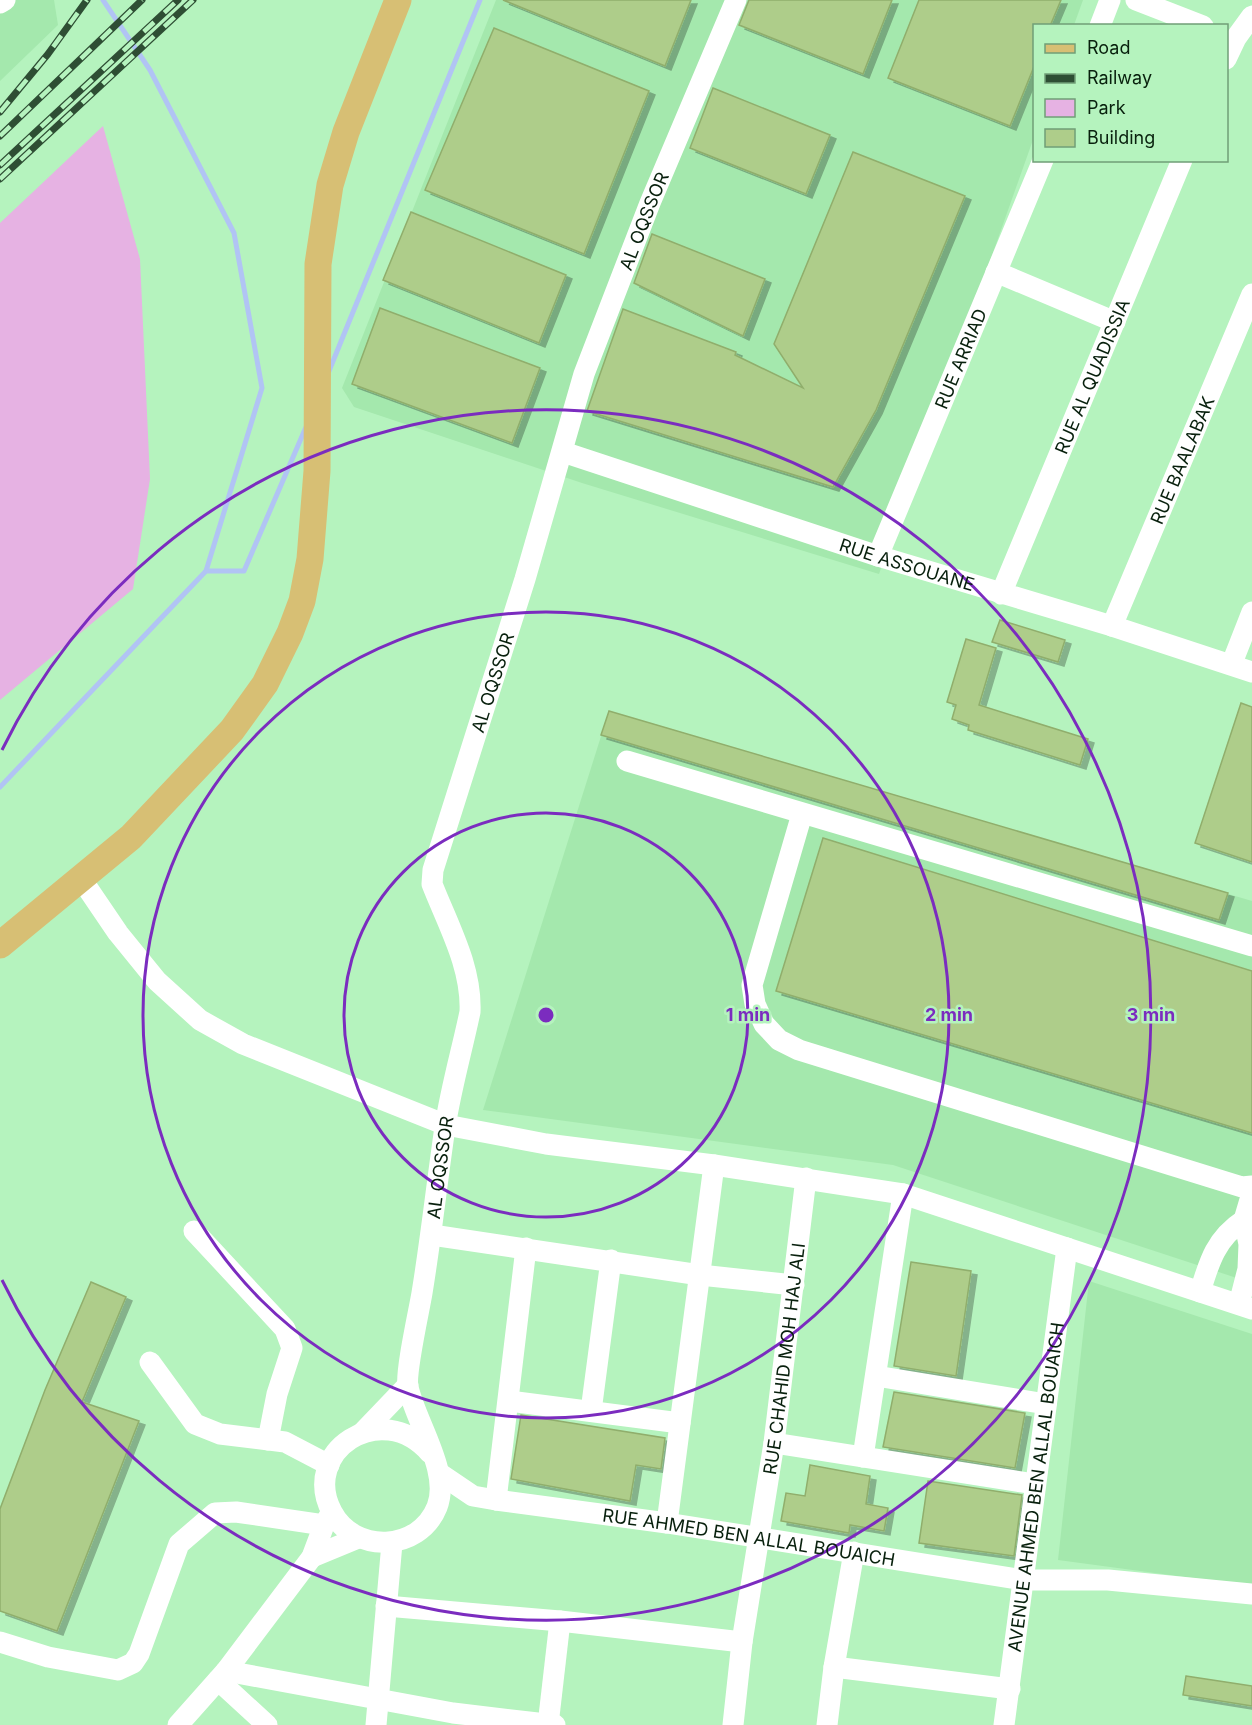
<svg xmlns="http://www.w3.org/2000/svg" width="1252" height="1725" font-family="Inter,sans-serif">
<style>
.built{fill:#a4e8ad}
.green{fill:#e6b2e3}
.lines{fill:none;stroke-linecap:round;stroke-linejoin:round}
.stream{stroke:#b1c4f4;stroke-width:5}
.building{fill:#aecd8a;stroke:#90ae6c;stroke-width:1.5;filter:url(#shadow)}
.minor{stroke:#fff;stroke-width:21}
.major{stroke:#d7bf74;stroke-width:27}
.rail-casing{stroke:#2e4e34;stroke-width:7}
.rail{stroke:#b5f3be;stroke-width:4.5;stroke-dasharray:14;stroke-linecap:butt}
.ring{fill:none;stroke:#7b2cbf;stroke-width:3}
.labels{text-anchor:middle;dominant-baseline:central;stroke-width:5;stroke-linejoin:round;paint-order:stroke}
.street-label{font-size:18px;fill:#08200d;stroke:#b5f3be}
.centre{fill:#7b2cbf;stroke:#b5f3be;stroke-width:3}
.ring-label{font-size:18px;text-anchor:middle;font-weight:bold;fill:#7b2cbf;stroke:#b5f3be;stroke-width:5;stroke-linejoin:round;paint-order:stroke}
</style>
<defs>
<filter id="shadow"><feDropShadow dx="6" dy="4" stdDeviation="0" flood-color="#0004"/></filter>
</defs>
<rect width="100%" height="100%" fill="#b5f3be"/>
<g class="built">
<path d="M 0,0 L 54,0 L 58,25 L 0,81 Z"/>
<path d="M 496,0 L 1083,0 L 1074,25 L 1034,26 L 1034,137 L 879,574 L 582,483 L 354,407 L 342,388 Z"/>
<path d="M 609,711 L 1252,901 L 1252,1283 L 893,1165 L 483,1110 Z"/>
<path d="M 1089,1281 L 1252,1334 L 1252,1586 L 1058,1560 Z"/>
</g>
<path class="green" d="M 103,126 L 140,259 L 150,479 L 133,589 L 0,700 L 0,223 Z"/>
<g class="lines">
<g class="stream">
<path d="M 103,0 L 150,70 L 234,233 L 262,388 L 206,571"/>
<path d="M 329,371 L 480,0"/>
<path d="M 0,787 L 206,571 L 244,571 L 306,427"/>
</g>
</g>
<g class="building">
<path d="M 503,0 L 691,0 L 665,66 Z"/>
<path d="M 749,0 L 892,0 L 863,74 L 739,25 Z"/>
<path d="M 919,0 L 1061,0 L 1050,26 L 1035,26 L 1035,64 L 1010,126 L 888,78 Z"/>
<path d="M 494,28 L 649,91 L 584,254 L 425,190 Z"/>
<path d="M 713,88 L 830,135 L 806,194 L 690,148 Z"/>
<path d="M 853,152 L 965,196 L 876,410 L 833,487 L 587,411 L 623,309 L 736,352 L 735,355 L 803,388 L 774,344 Z"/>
<path d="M 411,212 L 566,275 L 539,343 L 383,280 Z"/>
<path d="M 652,234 L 765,279 L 743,336 L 634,283 Z"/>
<path d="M 380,308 L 540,368 L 512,443 L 352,384 Z"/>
<path d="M 1000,620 L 1065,640 L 1058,662 L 992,642 Z"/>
<path d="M 966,639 L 996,648 L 979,705 L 1088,739 L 1080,765 L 968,730 L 969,725 L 952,719 L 956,705 L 947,702 Z"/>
<path d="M 1241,703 L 1252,707 L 1252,862 L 1195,843 Z"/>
<path d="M 609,711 L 1228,893 L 1219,920 L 601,735 Z"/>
<path d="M 823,838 L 1252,971 L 1252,1133 L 776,991 Z"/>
<path d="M 911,1262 L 971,1271 L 956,1376 L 894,1366 Z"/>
<path d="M 91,1282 L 126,1297 L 82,1402 L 139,1421 L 57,1631 L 0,1611 L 0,1509 L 45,1390 Z"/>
<path d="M 894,1392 L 1025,1413 L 1015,1468 L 883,1447 Z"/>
<path d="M 521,1415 L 665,1438 L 661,1469 L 636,1465 L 630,1501 L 511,1479 Z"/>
<path d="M 810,1465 L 870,1476 L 866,1504 L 888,1508 L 884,1531 L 850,1525 L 849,1533 L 781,1521 L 786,1493 L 805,1496 Z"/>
<path d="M 928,1481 L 1022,1495 L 1014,1556 L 919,1543 Z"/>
<path d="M 1186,1676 L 1252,1686 L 1252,1706 L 1183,1695 Z"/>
</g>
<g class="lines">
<g class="minor">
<path d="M 1136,0 L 1203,26"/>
<path d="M 0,3 L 5,0"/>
<path d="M 1100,26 L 1110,0"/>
<path d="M 1226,59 L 1236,38 L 1252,16"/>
<path d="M 996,272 L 1115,322"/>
<path id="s1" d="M 563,452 L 878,556 L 1112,626 L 1252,672"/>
<path id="s2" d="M 878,556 L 1043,160"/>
<path id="s3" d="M 1001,594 L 1182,160"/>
<path id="s4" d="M 1112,626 L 1252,294"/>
<path d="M 1232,663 L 1252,612"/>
<path d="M 627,761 L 1252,946"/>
<path d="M 802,814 L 752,985 L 755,1004 L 764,1024 L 779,1040 L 799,1050 L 1242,1187 L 1252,1186"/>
<path d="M 82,880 L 118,933 L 157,981 L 200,1020 L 243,1044 L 446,1125 L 546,1144 L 714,1165 L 903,1194 L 1252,1309"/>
<path d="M 194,1231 L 285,1329 L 292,1348 L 277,1394 L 268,1440"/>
<path d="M 432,1235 L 700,1275 L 794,1285"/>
<path d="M 1200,1292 C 1209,1262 1216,1238 1244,1220"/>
<path d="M 1239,1304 L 1248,1269 L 1249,1244 L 1244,1220 L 1252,1193"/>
<path d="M 150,1362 L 195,1424 L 220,1434 L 285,1442 L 329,1465"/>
<path d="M 876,1376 L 1046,1404"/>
<path d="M 509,1401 L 680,1423"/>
<path d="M 591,1411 L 611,1260"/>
<path d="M 363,1432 L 408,1385"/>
<path d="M 774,1443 L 1035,1484"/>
<path id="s5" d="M 430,1453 C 381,1397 300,1452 332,1512 C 354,1554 419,1552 437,1507 C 451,1472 416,1423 408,1387 C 405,1373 419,1311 422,1293 C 431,1238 437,1182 445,1127 C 451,1088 462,1050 470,1012 C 472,967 448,925 432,884 L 433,870 L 525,579 L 584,374 L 650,203 L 736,0"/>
<path d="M 863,1457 L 903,1194"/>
<path id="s6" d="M 439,1473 L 473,1496 L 496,1500 L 667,1523 L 1024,1580 L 1108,1580 L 1252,1594"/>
<path d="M 496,1500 L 526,1248"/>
<path d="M 667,1523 L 714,1165"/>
<path d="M 312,1557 L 358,1538"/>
<path d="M 386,1606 L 560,1621 L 742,1642"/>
<path d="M 0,1642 L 48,1657 L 118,1670 L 133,1663 L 139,1654 L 179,1544 L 215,1513 L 236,1512 L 324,1525"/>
<path d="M 834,1667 L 1010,1689"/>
<path d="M 226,1671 L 453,1713 L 555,1725"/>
<path d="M 218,1680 L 267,1725"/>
<path d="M 178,1725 L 226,1671 L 312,1557 L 324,1525 L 331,1513"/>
<path d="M 376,1725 L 392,1543"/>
<path d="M 548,1725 L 560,1621"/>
<path id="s7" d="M 733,1725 L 742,1642 L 774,1443 L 806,1178"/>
<path d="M 827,1725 L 834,1667 L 854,1552"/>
<path id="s8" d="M 1004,1725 L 1067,1248"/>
</g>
<path class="major" d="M 0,945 L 131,837 L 232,730 L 265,684 L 290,633 L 302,601 L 310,559 L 317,471 L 318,264 L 330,185 L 346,132 L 398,0"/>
<g class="rail-casing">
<g id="rail">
<path d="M 0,112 L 48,54 L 87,0"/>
<path d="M 0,136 L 142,0"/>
<path d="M 0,165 L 178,0"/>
<path d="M 0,179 L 193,0"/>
</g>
</g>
<use href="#rail" class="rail"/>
</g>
<g class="ring">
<circle cx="546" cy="1015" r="202"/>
<circle cx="546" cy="1015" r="403"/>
<path d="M2 750A605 605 0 1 1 2 1280"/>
</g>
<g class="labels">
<g class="street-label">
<text stroke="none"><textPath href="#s5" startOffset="1640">AL OQSSOR</textPath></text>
<text stroke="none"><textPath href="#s2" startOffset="214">RUE ARRIAD</textPath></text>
<text stroke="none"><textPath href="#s3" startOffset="236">RUE AL QUADISSIA</textPath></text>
<text stroke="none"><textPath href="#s4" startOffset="180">RUE BAALABAK</textPath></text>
<text stroke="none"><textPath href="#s1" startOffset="362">RUE ASSOUANE</textPath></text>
<text stroke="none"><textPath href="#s5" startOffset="1154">AL OQSSOR</textPath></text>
<text stroke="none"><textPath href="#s5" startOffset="650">AL OQSSOR</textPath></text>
<text stroke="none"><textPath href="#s7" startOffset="370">RUE CHAHID MOH HAJ ALI</textPath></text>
<text stroke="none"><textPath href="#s8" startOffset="240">AVENUE AHMED BEN ALLAL BOUAICH</textPath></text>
<text stroke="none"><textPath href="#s6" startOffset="320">RUE AHMED BEN ALLAL BOUAICH</textPath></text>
</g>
</g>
<circle cx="546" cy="1015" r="9" class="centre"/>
<g class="ring-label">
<text x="748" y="1021">1 min</text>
<text x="949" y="1021">2 min</text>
<text x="1151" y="1021">3 min</text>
</g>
<rect x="1033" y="24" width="195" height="138" fill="#b5f3be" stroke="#709f77" stroke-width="1.5"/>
<rect x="1045" y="44" width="30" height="9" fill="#d7bf74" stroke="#709f77" stroke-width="1.5"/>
<text x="1087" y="54" font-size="18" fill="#08200d">Road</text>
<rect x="1045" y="74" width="30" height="9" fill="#2e4e34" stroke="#709f77" stroke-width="1.5"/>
<text x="1087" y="84" font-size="18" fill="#08200d">Railway</text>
<rect x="1045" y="99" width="30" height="18" fill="#e6b2e3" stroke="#709f77" stroke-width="1.5"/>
<text x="1087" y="114" font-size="18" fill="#08200d">Park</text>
<rect x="1045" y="129" width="30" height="18" fill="#aecd8a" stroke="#709f77" stroke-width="1.5"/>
<text x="1087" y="144" font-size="18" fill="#08200d">Building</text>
</svg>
